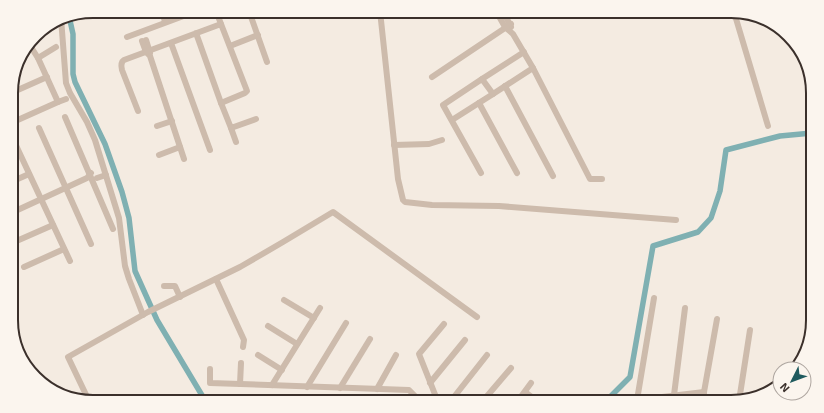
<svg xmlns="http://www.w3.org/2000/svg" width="824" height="413" font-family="'Exo 2',sans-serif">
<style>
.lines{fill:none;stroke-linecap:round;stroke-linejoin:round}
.canal{stroke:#7fb0b2;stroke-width:5.5}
.minor{stroke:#cdbbac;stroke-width:6}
.rim{fill:none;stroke:#3b302b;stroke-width:2}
</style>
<rect width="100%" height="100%" fill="#f4ebe1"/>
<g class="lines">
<g class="canal">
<path d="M 69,16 L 73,34 L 73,74 L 75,82 L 105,144 L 122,192 L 129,218 L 135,271 L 157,320 L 206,402"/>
<path d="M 605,402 L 630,377 L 653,246 L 698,232 L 711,218 L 720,191 L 726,150 L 780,136 L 812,133"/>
</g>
<g class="minor">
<path d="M 162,11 L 165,22"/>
<path d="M 216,11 L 221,24"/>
<path d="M 249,11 L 267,62"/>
<path d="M 380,11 L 398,179 L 403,200 L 405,202 L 432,205 L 499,206 L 676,220"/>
<path d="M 503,11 L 511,27"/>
<path d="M 734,12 L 768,126"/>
<path d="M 61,18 L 66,83 L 70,93 L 87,122 L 95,140 L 119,218 L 125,266 L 129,279 L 143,315"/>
<path d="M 127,37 L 197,11"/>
<path d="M 146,40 L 150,53"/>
<path d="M 142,41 L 146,52 L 150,56 L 184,159"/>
<path d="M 171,43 L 210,150"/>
<path d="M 230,46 L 258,35"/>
<path d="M 38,58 L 56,47"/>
<path d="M 533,68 L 590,179 L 602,179"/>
<path d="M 432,77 L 511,24"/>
<path d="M 482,79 L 524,52"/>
<path d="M 505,86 L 553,176"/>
<path d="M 11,93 L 47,77"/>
<path d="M 58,102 L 66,99"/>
<path d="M 221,103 L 231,128 L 256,119"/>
<path d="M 479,103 L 517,173"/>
<path d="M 138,111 L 122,70 C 121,66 121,62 124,60 L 221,24 L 247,91 L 245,93 L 221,103 L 196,33"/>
<path d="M 65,117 L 113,229"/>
<path d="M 452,120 L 493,94"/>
<path d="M 11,123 L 58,102 L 38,58 L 29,44"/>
<path d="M 157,126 L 172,121"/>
<path d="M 39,128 L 91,244"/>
<path d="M 231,128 L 236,142"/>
<path d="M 13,139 L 70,261"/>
<path d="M 394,145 L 429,144 L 442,140"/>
<path d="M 159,155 L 180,147"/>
<path d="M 481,173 L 443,105 L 482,79 L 493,94 L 533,68 L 513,34 L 505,27 L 496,11"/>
<path d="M 97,178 L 106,175"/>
<path d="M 11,182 L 29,174"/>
<path d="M 11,213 L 87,178 L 91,173"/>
<path d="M 12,243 L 53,225"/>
<path d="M 24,267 L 64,249"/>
<path d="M 216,279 L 244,340 L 243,347"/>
<path d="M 164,286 L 175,286 L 180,297"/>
<path d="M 654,298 L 637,400 L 704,392 L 704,402"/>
<path d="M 284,300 L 314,318"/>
<path d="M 268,326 L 297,344"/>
<path d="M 258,355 L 282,370"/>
<path d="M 210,369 L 210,383 L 409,390 L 421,402"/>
<path d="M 430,383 L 465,340"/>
<path d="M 240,384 L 241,363"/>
<path d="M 272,385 L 320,308"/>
<path d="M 307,387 L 346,323"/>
<path d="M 340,388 L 370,339"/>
<path d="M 377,389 L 396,355"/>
<path d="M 525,392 L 538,402"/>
<path d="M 704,392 L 717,319"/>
<path d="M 674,395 L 685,308"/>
<path d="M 89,401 L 68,357 L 148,312 L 240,267 L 283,242 L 333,212 L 477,317"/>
<path d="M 739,401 L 750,330"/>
<path d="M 438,402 L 419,354 L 444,324"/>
<path d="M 450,402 L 487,355"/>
<path d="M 482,402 L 511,368"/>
<path d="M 517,402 L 531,383"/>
</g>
</g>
<path d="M0 0H824V413H0ZM93 18H731A75 75 0 0 1 806 93V320A75 75 0 0 1 731 395H93A75 75 0 0 1 18 320V93A75 75 0 0 1 93 18Z" fill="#fbf5ee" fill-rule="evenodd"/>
<path class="rim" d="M93 18H731A75 75 0 0 1 806 93V320A75 75 0 0 1 731 395H93A75 75 0 0 1 18 320V93A75 75 0 0 1 93 18Z"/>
<g transform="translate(792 381) rotate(228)"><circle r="19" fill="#fbf5ee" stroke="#aea6a0"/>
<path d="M0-3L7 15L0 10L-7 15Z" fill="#1f5a5e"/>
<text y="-6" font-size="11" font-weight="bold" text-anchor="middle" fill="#3b302b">N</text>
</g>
</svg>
